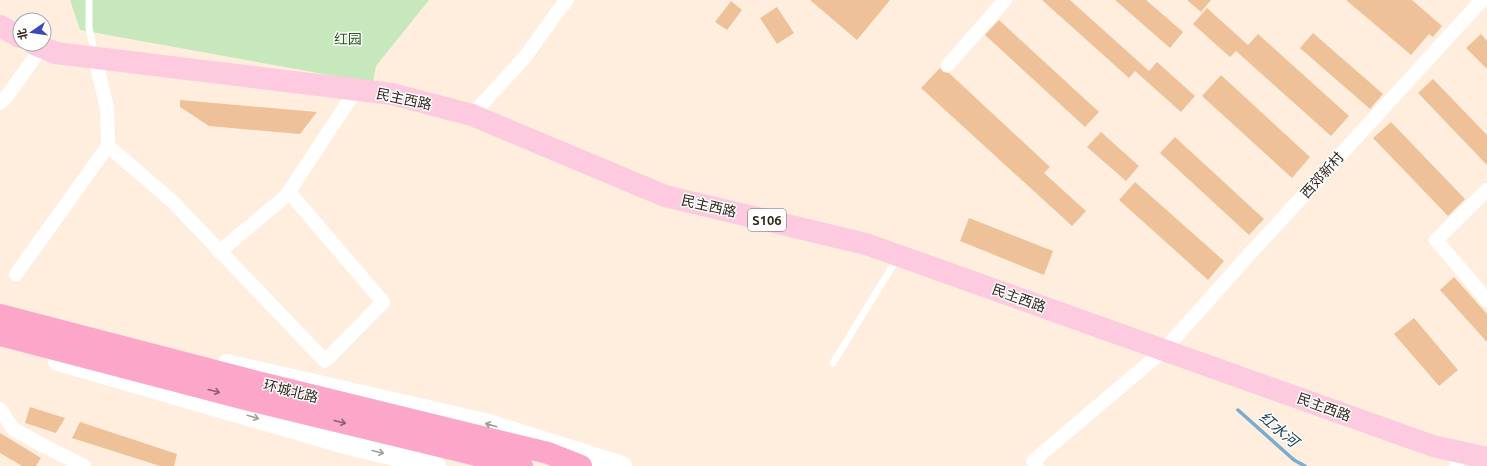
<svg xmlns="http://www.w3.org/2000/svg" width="1487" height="466" font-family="Ubuntu,'Noto Sans SC',sans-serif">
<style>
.green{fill:#c7e8bd}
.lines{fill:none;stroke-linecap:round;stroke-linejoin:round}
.stream{stroke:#77adce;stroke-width:3.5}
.building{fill:#eec199}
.lane{stroke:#fff;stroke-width:7}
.street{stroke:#fff;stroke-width:14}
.secondary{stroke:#fff;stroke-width:20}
.primary{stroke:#fdcadf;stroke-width:22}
.highway{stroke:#fca7c9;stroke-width:22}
.oneway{stroke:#8c616a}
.oneway2{stroke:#a29e99}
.labels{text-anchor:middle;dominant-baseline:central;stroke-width:3;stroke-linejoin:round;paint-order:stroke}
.shield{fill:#fefefe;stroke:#6e6860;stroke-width:1}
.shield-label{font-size:13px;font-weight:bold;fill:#31271c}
.park-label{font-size:14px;fill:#2c581b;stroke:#fefefe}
.street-label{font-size:14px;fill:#31271c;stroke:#fefefe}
.water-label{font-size:15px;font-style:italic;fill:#164259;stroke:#fefefe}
</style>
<rect width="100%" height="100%" fill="#fed"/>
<path class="green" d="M 70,0 L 429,0 L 376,66 L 373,83 L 80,30 Z"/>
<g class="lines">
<path class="stream" d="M 1238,410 L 1294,460 L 1305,466"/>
</g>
<g class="building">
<path d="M 810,0 L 890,0 L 857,40 Z"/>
<path d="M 1042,0 L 1070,0 L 1149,71 L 1157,62 L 1195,96 L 1181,112 L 1135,71 L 1129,78 Z"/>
<path d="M 1115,0 L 1146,0 L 1183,32 L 1170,48 Z"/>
<path d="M 1187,0 L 1211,0 L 1201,12 Z"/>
<path d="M 1346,0 L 1412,0 L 1442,26 L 1433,37 L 1429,34 L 1411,55 Z"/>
<path d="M 731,1 L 742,10 L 727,30 L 715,22 Z"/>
<path d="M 777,7 L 794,33 L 777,44 L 760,18 Z"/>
<path d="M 1207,8 L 1248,45 L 1258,34 L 1349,116 L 1331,136 L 1236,51 L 1230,57 L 1193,24 Z"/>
<path d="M 999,20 L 1099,112 L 1085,127 L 985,35 Z"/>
<path d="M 1313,33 L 1383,94 L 1370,109 L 1300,48 Z"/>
<path d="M 1481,34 L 1487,41 L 1487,69 L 1466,48 Z"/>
<path d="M 940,68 L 943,72 L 949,73 L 1050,167 L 1044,173 L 1086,211 L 1072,226 L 921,88 Z"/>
<path d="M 1221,75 L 1310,157 L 1292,178 L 1202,96 Z"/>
<path d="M 1433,79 L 1487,135 L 1487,165 L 1418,93 Z"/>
<path d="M 180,100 L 317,112 L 300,134 L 209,126 L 180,107 Z"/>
<path d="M 1391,122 L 1465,199 L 1448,216 L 1373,138 Z"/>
<path d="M 1101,132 L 1139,166 L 1126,181 L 1087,147 Z"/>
<path d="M 1175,137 L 1264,219 L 1249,235 L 1160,153 Z"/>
<path d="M 1135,182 L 1224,261 L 1208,280 L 1119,200 Z"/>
<path d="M 969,218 L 1053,251 L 1044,275 L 960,241 Z"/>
<path d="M 1454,277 L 1487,314 L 1487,342 L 1440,290 Z"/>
<path d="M 1414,318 L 1458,370 L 1439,386 L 1394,334 Z"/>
<path d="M 30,407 L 65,418 L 56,433 L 25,423 Z"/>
<path d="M 80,422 L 177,454 L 174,466 L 160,466 L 72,438 Z"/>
<path d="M 0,433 L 41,458 L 36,466 L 22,466 L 0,453 Z"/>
</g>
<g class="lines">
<g class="lane">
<path d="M 89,0 L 89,28 L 95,56"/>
<path d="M 833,363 L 898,257"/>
</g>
<g class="street">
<path d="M 948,65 L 1005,0"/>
<path d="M 0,103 L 7,96 L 42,47"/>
<path d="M 472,115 L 525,57 L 558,11 L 567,0"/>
<path d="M 108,146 L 172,201 L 325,361 L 383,302 L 289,192"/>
<path d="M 1487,190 L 1436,240 L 1487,300"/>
<path d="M 219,252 L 286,196 L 356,90"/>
<path d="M 16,274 L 108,146 L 107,108 L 95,58"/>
<path d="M 0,409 L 13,429 L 44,446 L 84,466"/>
<path d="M 1037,466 L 1033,461 L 1164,350 L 1246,258 L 1482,0"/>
<path d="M 1456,466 L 1461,452"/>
</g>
<g class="secondary">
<path d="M 58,361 L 345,444 L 436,466"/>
<path d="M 227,364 L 489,424 L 622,466"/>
</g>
<g class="primary">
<path d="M 0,26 L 20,37"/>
<path d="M 34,44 L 56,53 L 392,94 L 472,115 L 665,196 L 866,244 L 1433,446 L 1487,458"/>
</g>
<g class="highway">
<path d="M 0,315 L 257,382 L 548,453 L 581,466"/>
<path d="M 0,335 L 253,401 L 522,466"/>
</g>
</g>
<defs><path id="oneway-shaft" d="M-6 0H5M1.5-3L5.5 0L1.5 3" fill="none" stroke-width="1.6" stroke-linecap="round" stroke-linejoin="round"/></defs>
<g class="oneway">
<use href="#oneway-shaft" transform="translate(214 391) rotate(15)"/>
<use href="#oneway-shaft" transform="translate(340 422) rotate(14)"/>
</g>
<g class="oneway2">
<use href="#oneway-shaft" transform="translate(253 417) rotate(16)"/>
<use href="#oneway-shaft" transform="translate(491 425) rotate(-164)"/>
<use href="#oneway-shaft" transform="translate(378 452) rotate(14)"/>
</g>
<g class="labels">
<rect class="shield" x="748" y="209" width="38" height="22" rx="3"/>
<g class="shield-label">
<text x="767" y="220">S106</text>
</g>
<g class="park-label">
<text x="348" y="39">红园</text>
</g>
<g class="street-label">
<text transform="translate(404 99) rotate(12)">民主西路</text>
<text transform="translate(1322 175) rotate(-48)">西郊新村</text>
<text transform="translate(709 206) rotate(13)">民主西路</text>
<text transform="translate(1019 298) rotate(20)">民主西路</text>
<text transform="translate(291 391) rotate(14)">环城北路</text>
<text transform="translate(1324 407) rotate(20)">民主西路</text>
</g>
<g class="water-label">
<text transform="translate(1279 429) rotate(40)">红水河</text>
</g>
</g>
<g transform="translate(32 32) rotate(257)"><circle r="19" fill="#fefefe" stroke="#aca8a4"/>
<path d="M0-3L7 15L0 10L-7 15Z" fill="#3948bb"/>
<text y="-6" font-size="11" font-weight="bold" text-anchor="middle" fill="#31271c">北</text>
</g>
</svg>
